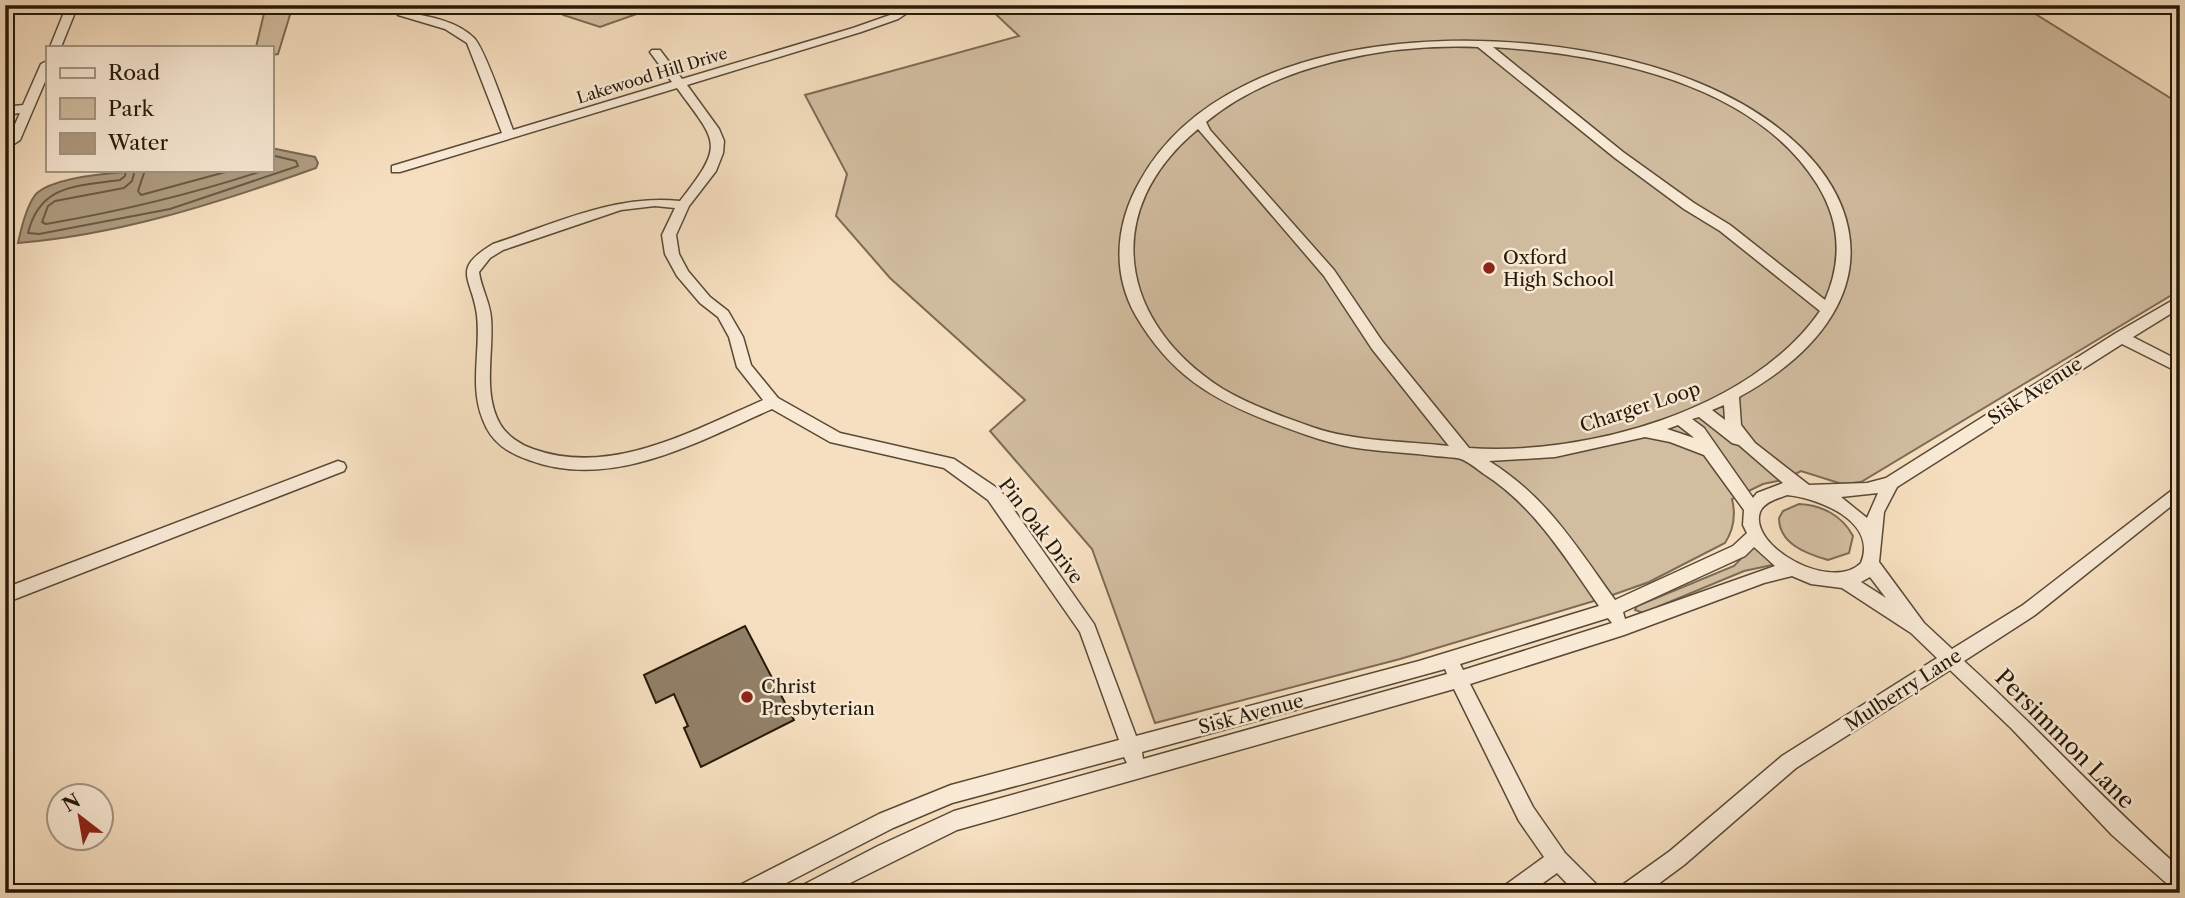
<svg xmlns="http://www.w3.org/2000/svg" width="2185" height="898" font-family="'Libre Caslon Text',serif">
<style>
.green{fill:#d2bda1;stroke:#7c6b54;stroke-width:2}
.water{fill:#af9c81;stroke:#786851;stroke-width:2}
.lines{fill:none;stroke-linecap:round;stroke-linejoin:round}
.shore{stroke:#6a5a44;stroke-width:2}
.building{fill:#928068;stroke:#251908;stroke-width:2}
.minor-casing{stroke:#594a36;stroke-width:3}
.minor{fill:#f9ead6;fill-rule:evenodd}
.poi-dot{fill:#8f2418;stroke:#f9ead6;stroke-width:2.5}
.labels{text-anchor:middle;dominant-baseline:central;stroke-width:5;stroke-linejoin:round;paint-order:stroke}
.far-street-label{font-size:16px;fill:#251908;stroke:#f9ead6}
.poi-label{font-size:19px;fill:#251908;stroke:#f9ead6;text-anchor:start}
.street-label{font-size:19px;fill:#251908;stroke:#f9ead6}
.near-street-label{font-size:23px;fill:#251908;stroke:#f9ead6}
</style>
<rect width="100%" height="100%" fill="#f6dfc0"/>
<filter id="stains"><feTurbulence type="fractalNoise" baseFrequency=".00286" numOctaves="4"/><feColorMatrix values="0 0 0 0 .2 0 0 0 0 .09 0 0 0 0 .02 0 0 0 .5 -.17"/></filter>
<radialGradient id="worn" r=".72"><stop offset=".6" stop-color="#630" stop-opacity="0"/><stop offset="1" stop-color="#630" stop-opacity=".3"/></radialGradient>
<g class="green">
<path d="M 266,5 L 293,5 L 278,54 L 271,55 L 271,47 L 256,47 Z"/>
<path d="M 558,5 L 662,5 L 600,27 L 563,15 Z"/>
<path d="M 986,5 L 2021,5 L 2180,104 L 2180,290 L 1861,482 L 1842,484 L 1801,471 L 1783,480 L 1763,484 L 1732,499 C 1736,515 1734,529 1725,543 L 1649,582 L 1604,598 L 1400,659 L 1155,723 L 1092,549 L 990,431 L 1025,400 L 890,278 L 836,216 L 847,174 L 805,95 L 1019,36 Z"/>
<path d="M 1799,504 C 1821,505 1842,515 1853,536 L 1849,553 L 1828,560 C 1807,554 1779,544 1779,518 L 1783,511 Z"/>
<path d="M 1756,543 L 1777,564 L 1744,571 L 1643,613 L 1635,610 L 1637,606 L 1734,566 Z"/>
</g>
<path class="water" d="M 271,148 L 315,157 L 318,163 L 316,168 L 299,174 C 208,206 115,235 18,243 C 21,229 27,203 37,193 C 71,164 224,170 271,170 Z"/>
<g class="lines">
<g class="shore">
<path d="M 126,170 L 125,176 L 120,180 C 77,186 40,184 28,233 L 39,234 L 170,209 L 298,166 L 296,161 L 271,155"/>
<path d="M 135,170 L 132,181 L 124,188 L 55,201 L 48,206 L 42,222 L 46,224 C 121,211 193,194 265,170"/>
<path d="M 145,170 L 138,191 L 141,195 L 233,170"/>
</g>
</g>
<path class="building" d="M 745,626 L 794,720 L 701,767 L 684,728 L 688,726 L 674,694 L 656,703 L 644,675 Z"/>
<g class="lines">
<g class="minor-casing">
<g id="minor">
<path d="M 67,5 L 78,5 L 61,47 L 50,47 Z"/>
<path d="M 906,5 L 919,5 L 898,19 L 861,32 L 687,85 L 719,129 L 724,141 L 723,153 L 716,171 L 689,206 L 676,235 L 679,254 L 688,271 L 710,297 L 728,311 L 743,337 L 751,365 L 778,398 L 840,433 L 954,459 L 1000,490 L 1094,624 L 1136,736 L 1419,661 L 1599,606 C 1565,557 1534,506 1484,474 C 1477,469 1469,462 1461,459 C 1454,457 1443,457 1435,456 C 1411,453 1388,452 1364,449 C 1331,445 1303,434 1271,422 C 1211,399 1170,374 1136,316 C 1111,272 1116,223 1140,181 C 1233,12 1544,18 1699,83 C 1866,152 1917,299 1739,397 L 1741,425 L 1755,443 L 1809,485 L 1867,483 L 1886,478 L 2116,333 L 2180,296 L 2180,308 L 2133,337 L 2180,361 L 2180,373 L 2122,344 L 1897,487 L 1884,512 L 1879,562 L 1924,623 L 1952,649 L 2023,605 L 2180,484 L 2180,499 L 2035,615 L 1964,661 C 2038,728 2105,802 2180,868 L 2180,892 L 2173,889 L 2112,835 L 2012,729 L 1950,670 L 1796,768 L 1684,865 L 1646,893 L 1618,893 L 1621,886 L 1670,851 L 1782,756 L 1937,658 L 1911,633 L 1842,588 L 1811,584 L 1792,576 L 1764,583 L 1624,635 L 1470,684 L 1533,807 L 1565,853 L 1598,886 L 1601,893 L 1576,893 L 1557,873 L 1529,893 L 1501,893 L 1504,886 L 1544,857 L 1519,821 L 1454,689 L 957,830 L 830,893 L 798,893 L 801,886 L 878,846 L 954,811 L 1127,763 L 1124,757 L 952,803 L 893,828 L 767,893 L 735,893 L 738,886 L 879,814 L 951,785 L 1119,740 L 1080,632 L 988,500 L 944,468 L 830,442 L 772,409 C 697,442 612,491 529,460 C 508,453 491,442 483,420 C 469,386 481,350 477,315 C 472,277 450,270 493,244 C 554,224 615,194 680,201 C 725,143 718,144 677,88 L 400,172 L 392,172 L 392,166 L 502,133 L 467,43 L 445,29 L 398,15 L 403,12 C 427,16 456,20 474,38 C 485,49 506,112 513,130 L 672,82 L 650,52 L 652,50 L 660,50 L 682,79 L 853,28 L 890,15 ZM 1478,47 L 1615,158 L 1684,209 L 1720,231 L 1820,311 C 1751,411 1585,456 1469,448 L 1382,341 L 1334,270 L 1210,130 L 1206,122 C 1276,64 1390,43 1478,47 ZM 1493,47 C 1604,54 1753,82 1817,184 C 1840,221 1843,259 1825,300 L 1730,225 L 1694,203 L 1623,152 ZM 1198,129 L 1324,276 L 1372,349 L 1449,446 C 1405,441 1355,442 1312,427 C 1283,417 1250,405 1223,389 C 1119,323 1099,211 1198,129 ZM 655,206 L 675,208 L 662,235 L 665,254 L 677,276 L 700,303 L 718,317 L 729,337 L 737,367 L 763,400 C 692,431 611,477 533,449 C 521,445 507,436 500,424 C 482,392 494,352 491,318 C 490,302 481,288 479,272 L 490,258 L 503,250 L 621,210 ZM 1724,405 L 1725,420 L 1712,410 ZM 1699,417 L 1732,443 L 1739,445 L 1783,483 L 1757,493 L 1753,498 L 1704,428 L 1692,419 ZM 1678,425 L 1692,436 L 1694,438 L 1667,429 ZM 1645,437 L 1670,442 L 1704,455 L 1744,510 L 1743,525 L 1747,533 L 1733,546 L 1615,600 C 1576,546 1547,497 1489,461 L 1555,457 ZM 1878,493 L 1867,518 L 1841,497 ZM 1787,495 C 1818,498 1878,521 1861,563 C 1831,593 1748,546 1760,512 C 1764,502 1777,499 1787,495 ZM 1754,547 L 1775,566 L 1625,619 L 1623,612 L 1745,556 ZM 1870,577 L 1886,598 L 1861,582 ZM 1608,618 L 1612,623 L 1463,670 L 1460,664 ZM 1445,669 L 1447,674 L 1143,759 L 1142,752 Z"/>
<path d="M 47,61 L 47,77 L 20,140 L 14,144 L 10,143 L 8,140 L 20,113 L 5,115 L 5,107 L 23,105 L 41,64 Z"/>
<path d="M 338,461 L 344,463 L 346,467 L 344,471 L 5,603 L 5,588 Z"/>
</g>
</g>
<use href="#minor" class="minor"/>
</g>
<g class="poi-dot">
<circle cx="1489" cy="268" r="7"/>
<circle cx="747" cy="697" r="7"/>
</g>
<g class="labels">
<g class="far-street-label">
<text transform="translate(652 75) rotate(-17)">Lakewood Hill Drive</text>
</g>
<g class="poi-label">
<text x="1503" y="257">Oxford<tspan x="1503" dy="22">High School</tspan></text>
<text x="761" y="686">Christ<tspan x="761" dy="22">Presbyterian</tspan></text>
</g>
<g class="street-label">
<text transform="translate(2035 391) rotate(-33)">Sisk Avenue</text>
<text transform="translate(1640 407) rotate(-18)">Charger Loop</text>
<text transform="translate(1041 531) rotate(53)">Pin Oak Drive</text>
<text transform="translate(1903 690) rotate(-33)">Mulberry Lane</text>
<text transform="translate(1251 714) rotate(-15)">Sisk Avenue</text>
</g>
<g class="near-street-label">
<text transform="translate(2065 739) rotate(45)">Persimmon Lane</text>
</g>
</g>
<rect width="2185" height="898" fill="none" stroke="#f6dfc0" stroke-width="28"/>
<rect x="7" y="7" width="2171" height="884" fill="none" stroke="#251908" stroke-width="3.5"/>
<rect x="14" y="14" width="2157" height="870" fill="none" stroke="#251908" stroke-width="2"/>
<rect x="46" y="46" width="228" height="126" fill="#f9ead6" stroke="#a49684" stroke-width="2"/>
<rect x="60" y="68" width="35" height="10" fill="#f9ead6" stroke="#a49684" stroke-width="2"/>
<text x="108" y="80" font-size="21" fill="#251908">Road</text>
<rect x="60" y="98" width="35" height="21" fill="#d2bda1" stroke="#a49684" stroke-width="2"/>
<text x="108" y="116" font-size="21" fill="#251908">Park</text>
<rect x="60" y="133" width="35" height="21" fill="#af9c81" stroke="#a49684" stroke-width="2"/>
<text x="108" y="150" font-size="21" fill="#251908">Water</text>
<g transform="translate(80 817) rotate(329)"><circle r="33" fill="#f9ead6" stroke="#a49684" stroke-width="2"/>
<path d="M0-5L12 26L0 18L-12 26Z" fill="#8f2418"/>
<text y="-10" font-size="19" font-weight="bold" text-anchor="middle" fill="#251908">N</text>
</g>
<rect width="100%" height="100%" filter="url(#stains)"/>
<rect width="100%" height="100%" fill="url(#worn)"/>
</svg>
